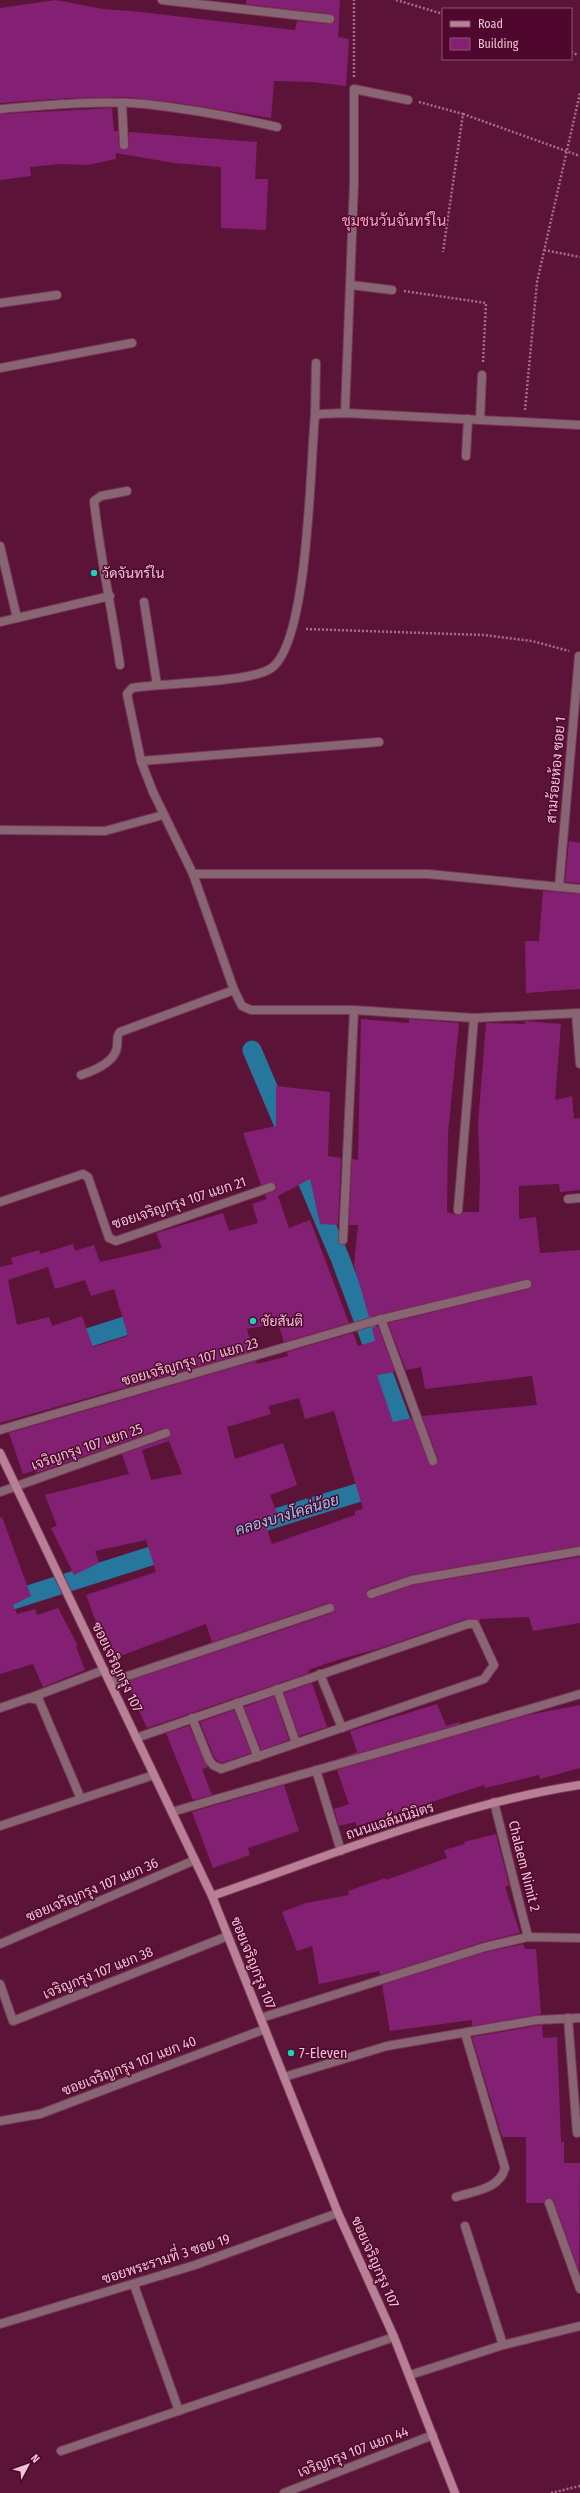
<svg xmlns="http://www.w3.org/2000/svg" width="580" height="2493" font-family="'Fira Sans Condensed',Sarabun,sans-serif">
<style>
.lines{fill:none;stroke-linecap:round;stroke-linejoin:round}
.canal{stroke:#27769e;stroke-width:19}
.building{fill:#832073;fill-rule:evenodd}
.lane-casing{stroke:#793756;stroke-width:10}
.street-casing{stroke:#793756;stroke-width:10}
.secondary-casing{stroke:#793756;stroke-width:10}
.path{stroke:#a76e87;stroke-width:2.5;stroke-dasharray:2 2;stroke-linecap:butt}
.lane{stroke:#886572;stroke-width:8}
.street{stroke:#886572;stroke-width:8}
.secondary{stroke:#b78094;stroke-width:8}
.poi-dot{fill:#17d5b3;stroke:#4f072d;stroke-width:1.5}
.labels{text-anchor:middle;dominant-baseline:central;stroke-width:3;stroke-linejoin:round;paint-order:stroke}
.poi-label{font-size:14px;fill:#efc3d3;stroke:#4f072d;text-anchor:start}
.street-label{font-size:14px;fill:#efc3d3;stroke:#4f072d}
.neighbourhood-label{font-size:15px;fill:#f7a2c3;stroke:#4f072d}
.water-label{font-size:15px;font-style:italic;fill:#94cdf0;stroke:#4f072d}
</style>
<rect width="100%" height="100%" fill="#5b1437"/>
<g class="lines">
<g class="canal">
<path d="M 252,1050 L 286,1130"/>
<path d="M 297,1157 L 340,1258 L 410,1445"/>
<path d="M 65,1345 L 150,1318"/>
<path d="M 240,1529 L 383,1485"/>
<path d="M 0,1604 L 176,1548"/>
</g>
</g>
<g class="building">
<path d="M 56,0 L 103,9 L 132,11 L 295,30 L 297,21 L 330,24 L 335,22 L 335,17 L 331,14 L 246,4 L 246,0 L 340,0 L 338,37 L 349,39 L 346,86 L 312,82 L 274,81 L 271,118 L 179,103 L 127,97 L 72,98 L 0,103 L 0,8 Z"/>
<path d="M 112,108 L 114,131 L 118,131 L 119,146 L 122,150 L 129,147 L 129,132 L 257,142 L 255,179 L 268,179 L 266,230 L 221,228 L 221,167 L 174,163 L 116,153 L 116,159 L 88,165 L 60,164 L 30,167 L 31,176 L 0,180 L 0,114 Z"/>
<path d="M 569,841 L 580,843 L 580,883 L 565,882 Z"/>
<path d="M 543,891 L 580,894 L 580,989 L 526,993 L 525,941 L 539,941 Z"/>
<path d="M 361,1019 L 409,1023 L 409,1019 L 459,1023 L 448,1133 L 447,1212 L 458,1215 L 463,1212 L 479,1212 L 480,1177 L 478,1124 L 486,1023 L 525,1024 L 525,1021 L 561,1024 L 555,1100 L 572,1096 L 574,1119 L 580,1118 L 580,1190 L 560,1192 L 559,1184 L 519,1186 L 519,1219 L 536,1217 L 540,1253 L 580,1250 L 580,1546 L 411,1575 L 369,1589 L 366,1596 L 372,1599 L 413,1585 L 580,1557 L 580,1623 L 533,1631 L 529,1617 L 480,1619 L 480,1621 L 466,1619 L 381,1648 L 337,1660 L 308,1670 L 309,1673 L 147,1728 L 126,1682 L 332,1613 L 335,1606 L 328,1603 L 212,1642 L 206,1624 L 112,1659 L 104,1629 L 99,1630 L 86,1595 L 156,1572 L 146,1540 L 95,1551 L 99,1563 L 74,1575 L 51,1528 L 57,1526 L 45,1495 L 129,1474 L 122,1454 L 168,1438 L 171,1431 L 164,1428 L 36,1473 L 35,1470 L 23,1474 L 9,1433 L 256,1361 L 257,1364 L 288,1356 L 287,1352 L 353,1333 L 358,1346 L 375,1341 L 372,1328 L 378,1326 L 395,1372 L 377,1375 L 393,1422 L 412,1418 L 430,1465 L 435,1466 L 438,1459 L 422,1416 L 537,1405 L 532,1376 L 425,1389 L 421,1367 L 406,1370 L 388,1323 L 528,1289 L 532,1285 L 529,1279 L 369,1317 L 354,1265 L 358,1225 L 349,1225 L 352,1159 L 358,1160 ZM 299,1398 L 305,1419 L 334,1411 L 363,1509 L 355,1511 L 355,1515 L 272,1544 L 263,1518 L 277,1513 L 270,1495 L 297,1485 L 283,1443 L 235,1459 L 227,1427 L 271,1414 L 268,1406 ZM 169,1441 L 182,1474 L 151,1480 L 142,1450 Z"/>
<path d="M 276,1086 L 330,1092 L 328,1156 L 341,1158 L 338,1225 L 320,1224 L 310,1179 L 278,1196 L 289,1228 L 310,1220 L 349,1323 L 284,1342 L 278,1323 L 247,1329 L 253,1351 L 0,1423 L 0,1267 L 13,1264 L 11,1258 L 39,1250 L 40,1254 L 73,1244 L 75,1251 L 94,1245 L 100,1262 L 162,1248 L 156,1233 L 223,1213 L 229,1231 L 258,1223 L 252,1204 L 267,1199 L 265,1195 L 275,1191 L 276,1186 L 272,1182 L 261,1185 L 243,1133 L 276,1126 ZM 48,1267 L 55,1289 L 85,1280 L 91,1296 L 114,1289 L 128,1336 L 93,1347 L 82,1316 L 52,1326 L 49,1317 L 17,1325 L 8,1280 Z"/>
<path d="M 2,1517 L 31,1596 L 13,1605 L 17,1614 L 35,1609 L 37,1615 L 58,1608 L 78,1646 L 76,1647 L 85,1670 L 43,1687 L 33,1664 L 0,1674 L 0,1518 Z"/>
<path d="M 312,1683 L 327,1727 L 299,1736 L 284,1693 Z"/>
<path d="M 274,1696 L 289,1740 L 261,1750 L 244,1707 Z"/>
<path d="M 437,1704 L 446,1726 L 459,1722 L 460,1724 L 334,1760 L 357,1752 L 350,1731 Z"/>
<path d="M 580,1705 L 580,1768 L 540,1779 L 539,1775 L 485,1788 L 484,1785 L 357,1826 L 355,1822 L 339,1826 L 334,1809 L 349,1804 L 337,1770 L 528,1715 Z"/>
<path d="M 234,1710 L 251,1753 L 221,1763 L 214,1757 L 200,1722 Z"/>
<path d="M 189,1726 L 208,1767 L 202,1769 L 212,1795 L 193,1800 L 166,1733 Z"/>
<path d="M 284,1785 L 299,1831 L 248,1848 L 250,1855 L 213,1868 L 192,1812 Z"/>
<path d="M 496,1834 L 509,1885 L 505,1887 L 520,1933 L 483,1942 L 380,1975 L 379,1971 L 319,1984 L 312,1946 L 297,1951 L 282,1912 L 306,1903 L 349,1895 L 348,1891 L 385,1878 L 386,1880 L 447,1858 L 444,1850 L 465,1844 L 464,1842 Z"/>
<path d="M 523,1944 L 525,1949 L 536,1949 L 541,2014 L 472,2026 L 472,2020 L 390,2031 L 382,1985 L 486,1952 Z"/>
<path d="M 542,2025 L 543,2038 L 557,2037 L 561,2142 L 564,2142 L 564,2163 L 580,2163 L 579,2271 L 553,2199 L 547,2198 L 544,2203 L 526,2203 L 526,2137 L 502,2137 L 472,2037 Z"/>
</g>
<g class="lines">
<g class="lane-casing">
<g id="lane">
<path d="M 0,546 L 17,618"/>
<path d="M 0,622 L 110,596"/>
<path d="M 120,665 C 112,610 100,556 94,501 L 101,496 L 127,491"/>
<path d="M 320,1674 L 342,1728"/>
<path d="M 277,1689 L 296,1743"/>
<path d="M 237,1703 L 258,1757"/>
<path d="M 136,1738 L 468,1624 L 475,1624 L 494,1665 L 484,1679 L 221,1769 L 213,1765 L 209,1760 L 192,1718"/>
<path d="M 316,1770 L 341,1851"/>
<path d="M 0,1984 L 13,2021 L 228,1936"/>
</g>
</g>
<g class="street-casing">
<g id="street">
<path d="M 162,0 L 330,19"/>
<path d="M 122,104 L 124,145"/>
<path d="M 0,109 C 48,105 97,100 145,104 C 190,109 234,117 277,127"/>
<path d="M 351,285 L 392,290"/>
<path d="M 0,303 L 57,295"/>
<path d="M 0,368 L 132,343"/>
<path d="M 345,413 L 354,183 L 354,89 L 408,100"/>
<path d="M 315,416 L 316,363"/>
<path d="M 480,420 L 482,375"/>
<path d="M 580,425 L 345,413 L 320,414 L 315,416 C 310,462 309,646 270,669 C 249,682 168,683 139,687 L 132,688 L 127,694 L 141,761 L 153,792 L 193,874 L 234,990 L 242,1006 L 251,1010 L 354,1010 L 474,1018 L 580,1013"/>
<path d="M 466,456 L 468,419"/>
<path d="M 144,602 L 157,685"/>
<path d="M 141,761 L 379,742"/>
<path d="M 0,830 L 105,831 L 163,815"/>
<path d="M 193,874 L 428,874 L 580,889"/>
<path d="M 559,887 L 579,656"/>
<path d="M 576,1013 L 580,1064"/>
<path d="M 81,1075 C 93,1071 115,1062 117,1047 C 118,1041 116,1036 120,1032 L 234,990"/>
<path d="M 568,1199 L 580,1198"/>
<path d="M 0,1202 L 83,1174 L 88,1177 L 109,1238 L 116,1241 L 271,1187"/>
<path d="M 458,1210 L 474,1018"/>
<path d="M 343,1240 L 354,1010"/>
<path d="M 381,1319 L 433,1461"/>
<path d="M 0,1430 L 378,1320 L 527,1284"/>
<path d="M 0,1492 L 166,1433"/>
<path d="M 371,1594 L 412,1580 L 580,1551"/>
<path d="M 110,1682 L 330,1608"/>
<path d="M 30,1698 L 104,1670"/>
<path d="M 0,1708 L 29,1698 L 39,1700 L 81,1799 L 154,1775"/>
<path d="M 494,1802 L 528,1937"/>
<path d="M 172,1812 C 308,1772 444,1735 580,1694"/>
<path d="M 0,1826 L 81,1799"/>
<path d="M 0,1944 L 195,1860"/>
<path d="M 261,2018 L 485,1947 L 528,1937 L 580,1938"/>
<path d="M 568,2018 L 577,2133"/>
<path d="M 284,2077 L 387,2046 L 537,2020 L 580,2018"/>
<path d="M 0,2121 L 40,2114 L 265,2029"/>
<path d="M 456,2197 C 474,2191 500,2189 505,2168 L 465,2033"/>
<path d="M 549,2203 L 580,2289"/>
<path d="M 465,2226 L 503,2345"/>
<path d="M 134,2285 L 179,2411"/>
<path d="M 0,2324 L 195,2265 L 338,2213"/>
<path d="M 410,2375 L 503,2345 L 580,2326"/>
<path d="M 61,2451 L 394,2337"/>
<path d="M 284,2493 L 433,2435"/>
</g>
</g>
<g class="secondary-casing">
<g id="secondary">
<path d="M 0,1453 L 212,1896 L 338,2213 L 394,2337 L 455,2493"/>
<path d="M 212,1896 C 331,1855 456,1804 580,1785"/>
</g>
</g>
<g class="path">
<path d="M 396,0 L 443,14"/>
<path d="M 571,52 L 578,55"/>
<path d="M 354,77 L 354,0"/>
<path d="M 419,102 L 463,114 L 443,252"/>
<path d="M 463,114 L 580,156"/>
<path d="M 544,250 L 580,257"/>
<path d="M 404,291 L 486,303 L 483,363"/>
<path d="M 525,410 L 537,282 L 580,93"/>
<path d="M 306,629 L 483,635 L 532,641 L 569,651"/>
<path d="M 551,2493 L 580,2486"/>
</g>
<use href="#lane" class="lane"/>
<use href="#street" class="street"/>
<use href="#secondary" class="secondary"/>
</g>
<g class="poi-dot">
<circle cx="94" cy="573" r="4"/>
<circle cx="253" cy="1321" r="4"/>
<circle cx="291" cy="2053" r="4"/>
</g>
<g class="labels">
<g class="poi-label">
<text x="102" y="573">วัดจันทร์ใน</text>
<text x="261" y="1321">ชัยสันติ</text>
<text x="299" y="2053">7-Eleven</text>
</g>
<g class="street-label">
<text transform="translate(556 770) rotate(-85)">สามร้อยห้อง ซอย 1</text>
<text transform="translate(179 1203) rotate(-18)">ซอยเจริญกรุง 107 แยก 21</text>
<text transform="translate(190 1362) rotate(-16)">ซอยเจริญกรุง 107 แยก 23</text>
<text transform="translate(87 1447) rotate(-19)">เจริญกรุง 107 แยก 25</text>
<text transform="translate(117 1667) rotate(64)">ซอยเจริญกรุง 107</text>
<text transform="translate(390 1821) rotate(-18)">ถนนแฉล้มนิมิตร</text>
<text transform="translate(524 1866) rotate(76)">Chalaem Nimit 2</text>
<text transform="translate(92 1890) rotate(-23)">ซอยเจริญกรุง 107 แยก 36</text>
<text transform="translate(253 1963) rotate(68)">ซอยเจริญกรุง 107</text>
<text transform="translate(98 1973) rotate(-22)">เจริญกรุง 107 แยก 38</text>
<text transform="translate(129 2066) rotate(-21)">ซอยเจริญกรุง 107 แยก 40</text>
<text transform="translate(166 2259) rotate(-18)">ซอยพระรามที่ 3 ซอย 19</text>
<text transform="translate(375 2262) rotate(66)">ซอยเจริญกรุง 107</text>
<text transform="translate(353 2452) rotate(-21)">เจริญกรุง 107 แยก 44</text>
</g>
<g class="neighbourhood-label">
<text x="394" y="221">ชุมชนวันจันทร์ใน</text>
</g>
<g class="water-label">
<text transform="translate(287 1515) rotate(-17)">คลองบางโคล่น้อย</text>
</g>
</g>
<rect x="442" y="8" width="130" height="52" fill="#4f072d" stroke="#8f526f"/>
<rect x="450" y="21" width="20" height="6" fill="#b78094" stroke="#8f526f"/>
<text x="478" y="28" font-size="12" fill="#efc3d3">Road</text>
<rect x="450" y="38" width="20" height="12" fill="#832073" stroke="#8f526f"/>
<text x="478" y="48" font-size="12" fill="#efc3d3">Building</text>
<g transform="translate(28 2465) rotate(49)" stroke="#4f072d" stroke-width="3" paint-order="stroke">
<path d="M0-3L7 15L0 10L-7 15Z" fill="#efc3d3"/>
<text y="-6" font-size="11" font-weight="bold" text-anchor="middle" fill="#efc3d3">N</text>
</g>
</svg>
